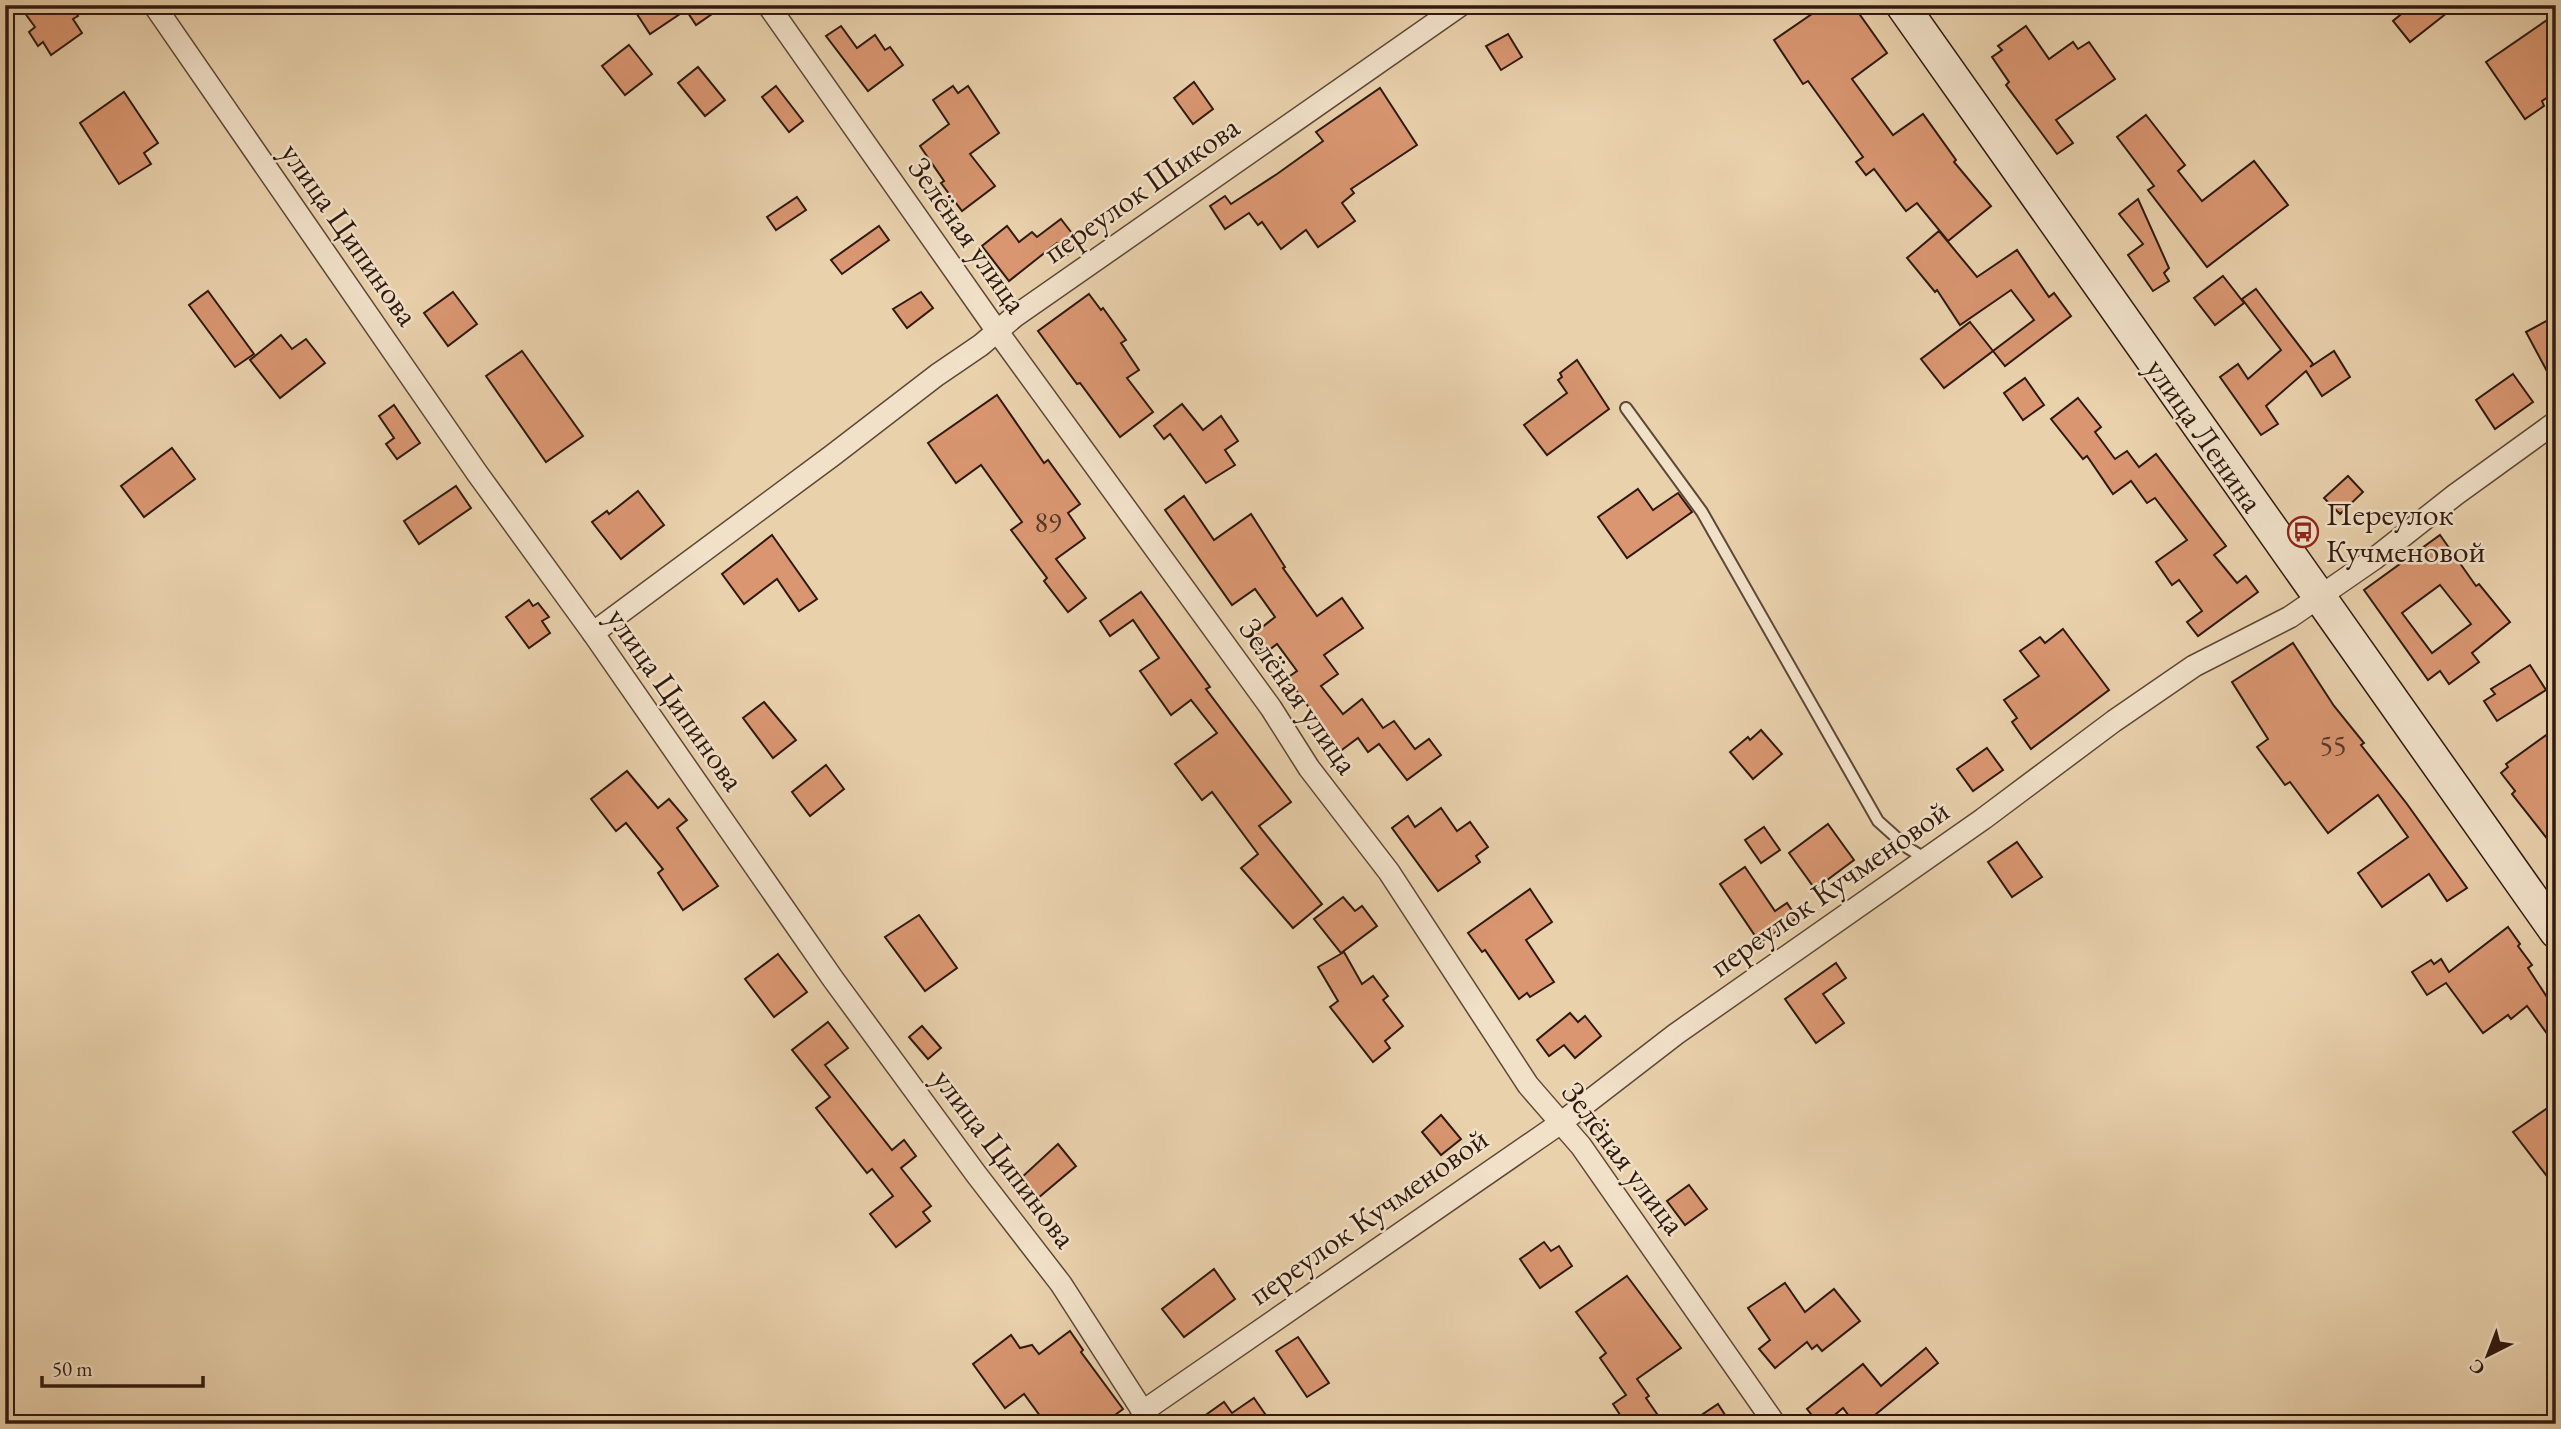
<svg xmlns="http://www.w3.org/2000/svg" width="2561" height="1429" font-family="'EB Garamond',serif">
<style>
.building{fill:#d99671;stroke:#2f190e;stroke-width:2;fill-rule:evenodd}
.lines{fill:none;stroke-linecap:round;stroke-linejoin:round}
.lane-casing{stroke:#5e4736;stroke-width:14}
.street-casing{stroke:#5e4736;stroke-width:24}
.secondary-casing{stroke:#2f190e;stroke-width:35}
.lane{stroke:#f1e1c9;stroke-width:10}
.street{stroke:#f1e1c9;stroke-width:21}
.secondary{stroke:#f1e1c9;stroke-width:32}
.labels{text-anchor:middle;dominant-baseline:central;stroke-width:5;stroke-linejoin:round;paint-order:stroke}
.number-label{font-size:28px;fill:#5a3827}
.street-label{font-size:32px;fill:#2f190e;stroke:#f1e1c9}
.poi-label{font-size:32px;fill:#2f190e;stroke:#f1e1c9;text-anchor:start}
</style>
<rect width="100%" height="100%" fill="#e9d1ac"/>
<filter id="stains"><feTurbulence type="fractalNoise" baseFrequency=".00286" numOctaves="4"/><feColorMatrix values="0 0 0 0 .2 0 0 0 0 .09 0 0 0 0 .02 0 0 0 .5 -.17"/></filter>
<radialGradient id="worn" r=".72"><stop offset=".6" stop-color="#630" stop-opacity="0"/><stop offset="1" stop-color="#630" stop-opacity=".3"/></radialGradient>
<g class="building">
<path d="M 19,5 L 71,5 L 78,16 L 73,19 L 82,33 L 51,55 L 43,42 L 38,46 L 29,32 L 35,27 Z"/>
<path d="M 631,5 L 725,5 L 696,25 L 686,10 L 650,34 Z"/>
<path d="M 1825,5 L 1853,5 L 1887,53 L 1852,79 L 1893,135 L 1923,114 L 1956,160 L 1954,162 L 1991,206 L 1948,241 L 1917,203 L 1906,211 L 1874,169 L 1866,175 L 1856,162 L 1863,157 L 1808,81 L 1803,84 L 1774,40 Z"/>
<path d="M 2412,5 L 2457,5 L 2410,42 L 2393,21 Z"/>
<path d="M 2547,20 L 2556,35 L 2556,92 L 2542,101 L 2544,106 L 2525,119 L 2486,62 Z"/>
<path d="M 841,26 L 857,48 L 875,35 L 885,50 L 890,47 L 903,65 L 868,91 L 826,36 Z"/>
<path d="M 2026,26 L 2049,59 L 2073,42 L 2078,49 L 2089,42 L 2115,79 L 2056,120 L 2073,143 L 2057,154 L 2006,85 L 2009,82 L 1992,57 L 2002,50 L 1998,46 Z"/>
<path d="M 1508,34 L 1522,57 L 1501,70 L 1486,46 Z"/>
<path d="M 629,45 L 652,74 L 625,95 L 602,66 Z"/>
<path d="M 698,67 L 725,100 L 705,116 L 678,83 Z"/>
<path d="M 1194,82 L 1213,109 L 1193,124 L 1174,98 Z"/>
<path d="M 776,86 L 803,121 L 789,132 L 762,97 Z"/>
<path d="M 953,86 L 958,93 L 968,86 L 999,133 L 970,154 L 995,186 L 962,211 L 941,183 L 944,181 L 920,146 L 949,124 L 933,100 Z"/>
<path d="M 1380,88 L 1417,145 L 1351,189 L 1354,193 L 1342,203 L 1355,221 L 1318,247 L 1306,230 L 1281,249 L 1262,222 L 1258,225 L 1249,213 L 1225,229 L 1210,206 L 1225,196 L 1231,204 L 1277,174 L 1323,141 L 1316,132 Z"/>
<path d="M 124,92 L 158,143 L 144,153 L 151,164 L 119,184 L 80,123 Z"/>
<path d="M 2146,115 L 2185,165 L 2178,171 L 2202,201 L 2254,161 L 2288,205 L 2207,267 L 2148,190 L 2154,186 L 2117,137 Z"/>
<path d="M 797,197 L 806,210 L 776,230 L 767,217 Z"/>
<path d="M 2138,199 L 2169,268 L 2164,273 L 2169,281 L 2153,291 L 2128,255 L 2143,244 L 2119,214 Z"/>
<path d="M 1061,219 L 1081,245 L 1066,256 L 1057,243 L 1009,281 L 982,246 L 1007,226 L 1019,242 L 1032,232 L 1037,237 Z"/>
<path d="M 879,226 L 889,240 L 842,274 L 831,260 Z"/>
<path d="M 1939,231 L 1977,277 L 2017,250 L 2049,297 L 2054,293 L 2071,316 L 2005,366 L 1993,351 L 2034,320 L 2011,290 L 1960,325 L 1937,290 L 1935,292 L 1907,258 Z"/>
<path d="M 2223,276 L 2244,303 L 2215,325 L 2194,298 Z"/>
<path d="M 2256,289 L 2313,364 L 2310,367 L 2334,351 L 2350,377 L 2322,396 L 2306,371 L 2266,406 L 2278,424 L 2261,435 L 2220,377 L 2238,364 L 2248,379 L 2281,350 L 2242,299 Z"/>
<path d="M 208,291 L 254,354 L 235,367 L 189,305 Z"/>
<path d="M 453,292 L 477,324 L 448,346 L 424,313 Z"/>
<path d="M 921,292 L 933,308 L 907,328 L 893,309 Z"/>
<path d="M 1089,294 L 1101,310 L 1103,308 L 1126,340 L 1121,343 L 1139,370 L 1127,378 L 1153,412 L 1120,437 L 1080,383 L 1077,384 L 1038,331 Z"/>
<path d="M 2550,319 L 2556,331 L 2556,388 L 2526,332 Z"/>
<path d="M 1970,322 L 1993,351 L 1944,388 L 1921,359 Z"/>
<path d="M 281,335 L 292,349 L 306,339 L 325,363 L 280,398 L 250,360 Z"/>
<path d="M 522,351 L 583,436 L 546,462 L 486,376 Z"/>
<path d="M 1577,360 L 1609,409 L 1547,455 L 1524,425 L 1567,393 L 1558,380 L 1562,377 L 1560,373 Z"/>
<path d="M 2513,374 L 2533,402 L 2495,429 L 2476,400 Z"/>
<path d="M 2025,378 L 2044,405 L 2023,420 L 2004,393 Z"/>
<path d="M 997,395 L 1044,463 L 1048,460 L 1080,504 L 1068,513 L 1085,538 L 1056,559 L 1086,598 L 1068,612 L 1044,581 L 1047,578 L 1011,530 L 1022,522 L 981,465 L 956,483 L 928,443 Z"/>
<path d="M 2078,398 L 2101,427 L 2095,432 L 2115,459 L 2127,451 L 2139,467 L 2156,454 L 2226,546 L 2214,555 L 2237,583 L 2246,576 L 2258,592 L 2198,636 L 2187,622 L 2202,611 L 2179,580 L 2172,585 L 2156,562 L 2187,540 L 2155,498 L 2147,503 L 2131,481 L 2113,494 L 2087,456 L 2083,459 L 2051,419 Z"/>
<path d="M 1182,404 L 1203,430 L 1221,416 L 1238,441 L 1225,450 L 1235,465 L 1206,483 L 1170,434 L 1164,439 L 1154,426 Z"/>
<path d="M 394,405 L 420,443 L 397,459 L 386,444 L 394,438 L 379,416 Z"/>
<path d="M 172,448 L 195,479 L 144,517 L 121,486 Z"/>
<path d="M 2348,476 L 2363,492 L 2340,514 L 2324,498 Z"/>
<path d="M 456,486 L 471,508 L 419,544 L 404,521 Z"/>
<path d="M 1638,489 L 1653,510 L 1678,493 L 1692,512 L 1627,558 L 1598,517 Z"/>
<path d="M 638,491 L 664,525 L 621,559 L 592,522 L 607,511 L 609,514 Z"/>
<path d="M 1184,496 L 1214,540 L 1251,514 L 1285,567 L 1283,568 L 1317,616 L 1342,598 L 1363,628 L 1324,655 L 1338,674 L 1321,686 L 1343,714 L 1362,699 L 1383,728 L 1394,721 L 1415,749 L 1429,739 L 1441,755 L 1407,780 L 1379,744 L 1368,752 L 1358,738 L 1339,752 L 1316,717 L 1287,678 L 1297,671 L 1277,644 L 1264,654 L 1251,636 L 1275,617 L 1255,589 L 1232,605 L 1165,510 Z"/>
<path d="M 772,535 L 817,599 L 799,611 L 777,579 L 744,604 L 722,574 Z"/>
<path d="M 2440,535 L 2476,586 L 2479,584 L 2510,622 L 2472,653 L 2479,662 L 2449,684 L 2440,671 L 2428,680 L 2364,590 ZM 2440,585 L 2471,624 L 2432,653 L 2402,613 Z"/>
<path d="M 1141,592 L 1210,687 L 1206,689 L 1291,802 L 1259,826 L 1322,904 L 1293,928 L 1241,868 L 1258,854 L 1212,792 L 1202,800 L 1175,764 L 1217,733 L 1191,700 L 1171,715 L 1140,671 L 1159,658 L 1133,620 L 1110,636 L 1100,621 Z"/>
<path d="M 529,600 L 533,606 L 538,603 L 549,617 L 542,621 L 550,633 L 529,648 L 506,617 Z"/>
<path d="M 2063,629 L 2109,690 L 2031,749 L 2012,722 L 2017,718 L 2004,700 L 2039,676 L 2020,651 L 2040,637 L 2045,643 Z"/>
<path d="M 2293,643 L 2334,706 L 2364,743 L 2361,745 L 2407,804 L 2467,888 L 2447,901 L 2429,874 L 2382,907 L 2358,873 L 2408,837 L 2378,795 L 2328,833 L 2290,782 L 2285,785 L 2257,747 L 2268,739 L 2232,682 Z"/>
<path d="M 2530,665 L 2546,690 L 2497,721 L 2484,701 L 2495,694 L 2491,689 Z"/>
<path d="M 764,702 L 796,740 L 773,758 L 743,718 Z"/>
<path d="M 2556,728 L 2556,850 L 2512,794 L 2515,791 L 2501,773 L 2508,767 L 2506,764 Z"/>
<path d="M 1761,730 L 1782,754 L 1753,779 L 1730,752 L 1748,737 L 1750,740 Z"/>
<path d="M 1987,748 L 2003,770 L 1973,791 L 1957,769 Z"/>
<path d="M 826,765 L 844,789 L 810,816 L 792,792 Z"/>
<path d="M 627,771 L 658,808 L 669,799 L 687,820 L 677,828 L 718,886 L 683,910 L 658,873 L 663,869 L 626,823 L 616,831 L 591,799 Z"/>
<path d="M 1441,808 L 1457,831 L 1470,822 L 1488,847 L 1476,856 L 1480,862 L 1438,891 L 1392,828 L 1408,816 L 1415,827 Z"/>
<path d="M 1828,824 L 1854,860 L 1815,889 L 1789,853 Z"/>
<path d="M 1764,827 L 1780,850 L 1761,863 L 1745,840 Z"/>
<path d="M 2017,842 L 2042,877 L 2012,897 L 1988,862 Z"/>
<path d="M 1745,867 L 1775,911 L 1787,903 L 1797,918 L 1760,943 L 1720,884 Z"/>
<path d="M 1530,889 L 1552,922 L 1526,940 L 1554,982 L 1530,997 L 1527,993 L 1519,999 L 1485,950 L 1482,952 L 1468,933 Z"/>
<path d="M 1343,897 L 1355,911 L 1362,906 L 1377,926 L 1341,953 L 1314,919 Z"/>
<path d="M 919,915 L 957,968 L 925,991 L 885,937 Z"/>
<path d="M 2508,927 L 2520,944 L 2518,946 L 2532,965 L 2528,968 L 2556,1011 L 2556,1046 L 2527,1006 L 2511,1019 L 2508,1015 L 2483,1033 L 2446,983 L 2427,995 L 2412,972 L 2431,960 L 2434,964 L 2441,959 L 2449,972 Z"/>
<path d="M 1344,952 L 1362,984 L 1373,976 L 1388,996 L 1383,1000 L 1403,1026 L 1385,1041 L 1390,1048 L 1373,1062 L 1330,1007 L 1338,1001 L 1318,967 Z"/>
<path d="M 778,954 L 807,992 L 774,1017 L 745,979 Z"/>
<path d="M 1836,963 L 1846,978 L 1823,994 L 1844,1023 L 1816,1043 L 1785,999 Z"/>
<path d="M 1570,1013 L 1578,1022 L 1585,1016 L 1601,1036 L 1575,1058 L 1564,1045 L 1549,1056 L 1537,1040 Z"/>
<path d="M 828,1022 L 848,1048 L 825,1065 L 892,1150 L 904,1140 L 916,1156 L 901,1168 L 931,1206 L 923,1212 L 930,1221 L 896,1247 L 870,1214 L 893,1196 L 872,1169 L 867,1173 L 816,1108 L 830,1097 L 792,1050 Z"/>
<path d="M 922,1026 L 941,1048 L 928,1059 L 909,1037 Z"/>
<path d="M 2556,1102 L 2556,1188 L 2513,1132 Z"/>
<path d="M 1441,1115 L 1461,1139 L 1441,1155 L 1422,1132 Z"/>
<path d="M 1058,1144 L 1076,1166 L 1038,1198 L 1021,1178 Z"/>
<path d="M 1689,1185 L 1707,1209 L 1685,1225 L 1667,1201 Z"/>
<path d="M 1544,1242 L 1551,1251 L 1559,1246 L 1572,1266 L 1540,1288 L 1520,1259 Z"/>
<path d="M 1214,1269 L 1235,1299 L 1184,1337 L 1162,1309 Z"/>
<path d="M 1627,1276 L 1681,1348 L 1637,1379 L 1649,1396 L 1646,1398 L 1664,1424 L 1626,1424 L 1613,1404 L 1626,1395 L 1600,1358 L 1606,1353 L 1576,1312 Z"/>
<path d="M 1785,1283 L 1805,1312 L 1834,1289 L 1860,1321 L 1822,1351 L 1817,1345 L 1812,1349 L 1807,1342 L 1775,1368 L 1759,1349 L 1770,1340 L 1748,1308 Z"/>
<path d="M 1070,1331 L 1083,1350 L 1081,1352 L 1123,1409 L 1103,1424 L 1046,1424 L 1024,1394 L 1005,1408 L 973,1364 L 1011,1335 L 1020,1348 L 1032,1345 L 1039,1354 Z"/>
<path d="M 1298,1337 L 1329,1383 L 1307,1397 L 1276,1351 Z"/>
<path d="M 1926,1348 L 1938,1363 L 1864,1424 L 1855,1424 L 1843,1408 L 1824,1424 L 1819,1424 L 1807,1409 L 1863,1364 L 1881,1386 Z"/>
<path d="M 1254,1398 L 1272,1424 L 1193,1424 L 1224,1402 L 1232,1413 Z"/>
<path d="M 1718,1404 L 1731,1424 L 1688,1424 Z"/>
</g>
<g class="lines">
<g class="lane-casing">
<g id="lane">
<path d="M 1626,408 L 1702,512 L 1878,821 L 1908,848 L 1926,859"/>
<path d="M 1128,1424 L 1142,1412"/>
</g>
</g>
<g class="street-casing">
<g id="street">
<path d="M 154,5 L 477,473 L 593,633 L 833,979 L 976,1174 L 1061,1284 L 1151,1424"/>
<path d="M 768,5 L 997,331 L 1271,708 L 1309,768 L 1389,872 L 1528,1085 L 1581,1146 L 1775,1424"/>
<path d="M 593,633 L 833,455 L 937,375 L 981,345 L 1014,317 L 1461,5"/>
<path d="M 1142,1412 L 1562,1122 L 1676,1034 L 1983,819 L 2114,721 L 2194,666 L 2290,617 L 2374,559 L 2455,495 L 2556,422"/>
</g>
</g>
<g class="secondary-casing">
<path id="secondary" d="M 1902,5 L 2556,932"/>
</g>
<use href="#lane" class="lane"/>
<use href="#street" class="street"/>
<use href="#secondary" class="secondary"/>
</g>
<defs>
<g id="bus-ring" transform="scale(1.575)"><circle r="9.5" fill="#f1e1c9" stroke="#8f2418" stroke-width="1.5"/><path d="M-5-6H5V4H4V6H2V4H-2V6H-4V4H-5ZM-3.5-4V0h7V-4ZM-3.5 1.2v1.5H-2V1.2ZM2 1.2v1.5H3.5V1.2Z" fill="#8f2418"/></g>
</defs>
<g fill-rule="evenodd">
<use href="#bus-ring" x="2303" y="532"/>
</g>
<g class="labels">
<g class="number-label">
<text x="1048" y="522">89</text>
<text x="2333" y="745">55</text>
</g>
<g class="street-label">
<text transform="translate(1141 189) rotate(-35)">переулок Шикова</text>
<text transform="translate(350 234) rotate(55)">улица Ципинова</text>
<text transform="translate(968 235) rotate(55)">Зелёная улица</text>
<text transform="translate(2205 435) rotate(55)">улица Ленина</text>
<text transform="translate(1299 696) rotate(55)">Зелёная улица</text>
<text transform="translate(676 699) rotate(55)">улица Ципинова</text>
<text transform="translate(1829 888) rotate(-35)">переулок Кучменовой</text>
<text transform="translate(1005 1158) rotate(53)">улица Ципинова</text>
<text transform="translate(1624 1158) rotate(53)">Зелёная улица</text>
<text transform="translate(1368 1216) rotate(-35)">переулок Кучменовой</text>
</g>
<g class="poi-label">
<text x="2326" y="514">Переулок<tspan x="2326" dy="37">Кучменовой</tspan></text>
</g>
</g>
<rect width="2561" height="1429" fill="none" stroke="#e9d1ac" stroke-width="28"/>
<rect x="7" y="7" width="2547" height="1415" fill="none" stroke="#2f190e" stroke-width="3.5"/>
<rect x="14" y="14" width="2533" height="1401" fill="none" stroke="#2f190e" stroke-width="2"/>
<g transform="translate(2488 1355) rotate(222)" stroke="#f1e1c9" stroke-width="5" paint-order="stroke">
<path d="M0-5L12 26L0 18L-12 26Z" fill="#2f190e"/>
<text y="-10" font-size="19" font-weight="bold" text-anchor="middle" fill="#2f190e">С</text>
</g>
<path d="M42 1376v10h161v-10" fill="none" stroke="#2f190e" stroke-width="3.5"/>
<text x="52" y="1376" font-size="21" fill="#2f190e" stroke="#f1e1c9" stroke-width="5" paint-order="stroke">50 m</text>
<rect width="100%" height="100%" filter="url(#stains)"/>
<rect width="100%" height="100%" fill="url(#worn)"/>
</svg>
